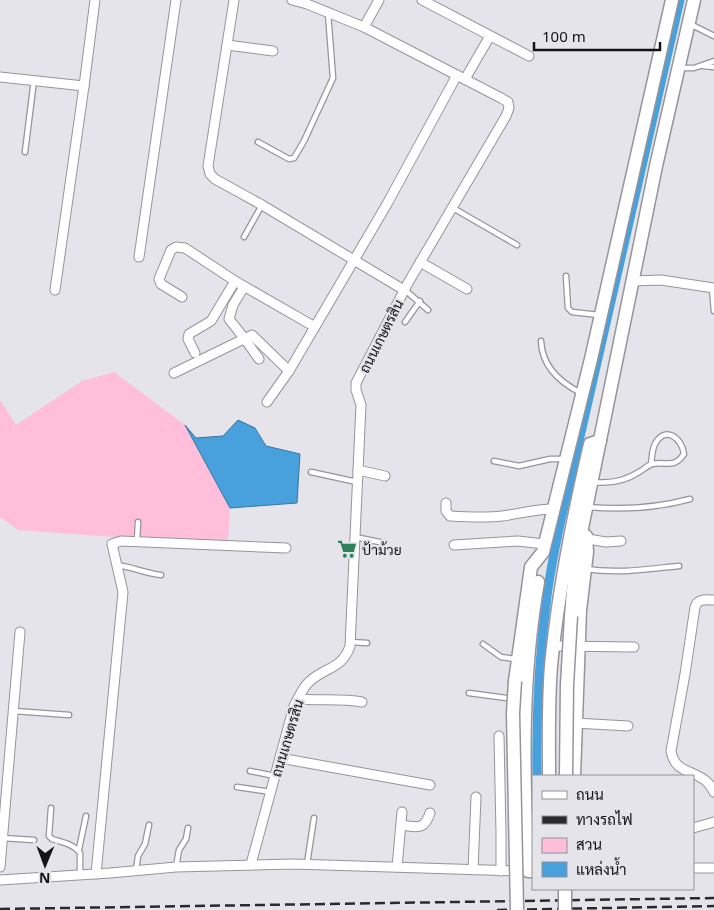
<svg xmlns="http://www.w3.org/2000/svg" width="714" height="910" font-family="'Noto Sans',Sarabun,sans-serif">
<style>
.green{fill:#ffbed9}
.water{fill:#48a0dc;stroke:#3876a1}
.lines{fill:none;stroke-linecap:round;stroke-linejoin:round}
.canal{stroke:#48a0dc;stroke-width:9}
.lane-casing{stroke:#96949b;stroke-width:7}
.street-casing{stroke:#96949b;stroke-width:11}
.secondary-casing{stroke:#96949b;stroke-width:15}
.lane{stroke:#fff;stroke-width:4.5}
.street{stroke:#fff;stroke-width:9}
.secondary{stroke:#fff;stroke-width:12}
.rail{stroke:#2a2a2c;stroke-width:2.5;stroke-dasharray:10 5;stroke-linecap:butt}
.secondary-bridge-casing{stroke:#96949b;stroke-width:15;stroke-linecap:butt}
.secondary-bridge{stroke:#fff;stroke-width:12}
.labels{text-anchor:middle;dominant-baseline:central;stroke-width:4.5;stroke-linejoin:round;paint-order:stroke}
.street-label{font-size:14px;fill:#141416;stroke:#e5e4eb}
.poi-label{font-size:14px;fill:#141416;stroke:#e5e4eb;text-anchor:start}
</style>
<rect width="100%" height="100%" fill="#e5e4eb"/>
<path class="green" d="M 114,372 L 185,425 L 230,508 L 228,542 L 114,537 L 18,530 L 0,517 L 0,401 L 1,401 L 16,425 L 82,381 Z"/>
<path class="water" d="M 238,420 L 255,428 L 266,446 L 300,454 L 297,503 L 230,508 L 185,425 L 196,438 L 223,436 Z"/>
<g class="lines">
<path class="canal" d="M 537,776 C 536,716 539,656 547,596 C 550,572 555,548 560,524 L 680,0"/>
<g class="lane-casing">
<g id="lane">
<path d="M 690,24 L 714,36"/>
<path d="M 703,66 L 714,67"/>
<path d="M 680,68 L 694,68 L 714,61"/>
<path d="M 258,142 L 289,159 L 294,158 L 304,141 L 333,78 L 328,13"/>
<path d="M 25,152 L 34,80"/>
<path d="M 453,208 L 517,245"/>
<path d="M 244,237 L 262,205"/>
<path d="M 566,276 L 568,308 L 572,312 L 599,315"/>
<path d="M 712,288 L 714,311"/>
<path d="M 405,290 L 428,310"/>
<path d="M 405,322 L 420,301"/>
<path d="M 541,341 C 542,366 559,382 581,393"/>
<path d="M 494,461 L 519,466 L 550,459 L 564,459"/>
<path d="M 311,472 L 357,482"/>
<path d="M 593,482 C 610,484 625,481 639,472 C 643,470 648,465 652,464 C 667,461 674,469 684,454 C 682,438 665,425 655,444 C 652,449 652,458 651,464"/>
<path d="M 587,507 C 621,510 657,508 690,499"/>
<path d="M 355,537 L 384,543"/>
<path d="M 137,541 L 138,522"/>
<path d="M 117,565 C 132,567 145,573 161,575"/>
<path d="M 586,569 C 617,574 648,569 679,566"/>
<path d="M 351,642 L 367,643"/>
<path d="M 483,644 L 501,657 L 515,659"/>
<path d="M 469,693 L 513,699"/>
<path d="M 14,711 L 69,715"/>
<path d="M 250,771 L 275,776"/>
<path d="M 237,787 L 271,792"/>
<path d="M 51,808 L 49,836 L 52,839 C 61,842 74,844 80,853 L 80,875"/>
<path d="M 3,838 L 34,840"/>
<path d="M 79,849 L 86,816"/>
<path d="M 307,864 L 314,818"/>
<path d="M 176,867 L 179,850 L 186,839 L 188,828"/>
<path d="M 136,871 L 138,856 L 145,844 L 149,825"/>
</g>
</g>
<g class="street-casing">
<g id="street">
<path d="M 234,0 L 208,166 L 210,174 L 215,179 L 262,205 L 404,290"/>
<path d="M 422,0 L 529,56"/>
<path d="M 364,27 L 379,0"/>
<path d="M 227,45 L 273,51"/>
<path d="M 0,77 L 84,86 L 55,290"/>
<path d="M 465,79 L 490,36"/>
<path d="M 84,86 L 95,0"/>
<path d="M 139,257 L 176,0"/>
<path d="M 420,262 L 467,289"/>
<path d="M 633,281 L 661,280 L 714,288"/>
<path d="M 244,287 L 233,305 L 229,319 L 244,338 L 259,359"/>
<path d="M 182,297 L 161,284 L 159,279 L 171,250 L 176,247 L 185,248 L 235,281 L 315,327"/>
<path d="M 195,353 L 188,339 L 189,334 L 211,321 L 235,281"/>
<path d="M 174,373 L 252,335 L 289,371 L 387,204 L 457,75"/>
<path d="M 267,402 L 289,371"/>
<path d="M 358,470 L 385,476"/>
<path d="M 446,503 L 446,511 L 450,516 C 467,517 484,518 502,516 C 519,514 535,509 553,509"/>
<path d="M 582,538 L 606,542 L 621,541"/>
<path d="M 454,545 L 518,541 L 544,544"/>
<path d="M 714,600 C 706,600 698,598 695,607 L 685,674 L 671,751 C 675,774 693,769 707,782 C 710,785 712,788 714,792"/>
<path d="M 553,646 L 634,647"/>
<path d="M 298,699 C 320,701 341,698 362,702"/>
<path d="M 575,723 L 628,726"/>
<path d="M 499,736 L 501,833 L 501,871"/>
<path d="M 280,758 L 430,785"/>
<path d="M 401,825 C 417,827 424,831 430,813"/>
<path d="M 693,828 L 714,822"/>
<path d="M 251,864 L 294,706 C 299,698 302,688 309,682 C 324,667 342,670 350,646 L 361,405 L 356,390 L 356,383 L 408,283 L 506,116 L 509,108 L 508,102 L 501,98 L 364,27 L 307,4 L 292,0"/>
<path d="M 0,867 L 20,632"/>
<path d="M 397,867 L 402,812"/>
<path d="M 693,868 L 714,868"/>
<path d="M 473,870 L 476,797"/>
<path d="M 96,874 L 123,592 L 112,544 L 121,541 L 286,548"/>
<path d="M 0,880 L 110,873 L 176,867 L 293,864 L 520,871"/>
</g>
</g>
<g class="secondary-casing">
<g id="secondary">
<path d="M 571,616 L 575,567 L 582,528 L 656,166 L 694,0"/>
<path d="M 515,681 L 531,567 L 543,552 L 591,359 L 672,0"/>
<path d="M 549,776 C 549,739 548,703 551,666 C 558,591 573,517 590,444 L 600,441"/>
<path d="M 574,776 L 580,610 L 587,552 L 586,536"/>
<path d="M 531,871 L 528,871 C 523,774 521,678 538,582"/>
</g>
</g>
<use href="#lane" class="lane"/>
<use href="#street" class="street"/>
<use href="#secondary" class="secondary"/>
<g class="rail">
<path d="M 0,909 L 714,898"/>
<path d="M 497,910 L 714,906"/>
</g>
<g class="secondary-bridge-casing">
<g id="secondary-bridge">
<path d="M 515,681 L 513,713 L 517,910"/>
<path d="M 566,776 L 567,685 L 571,616"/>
<path d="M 565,910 L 565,889"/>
</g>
</g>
<use href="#secondary-bridge" class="secondary-bridge"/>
</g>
<defs>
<g id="supermarket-bare" transform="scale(1.5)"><path d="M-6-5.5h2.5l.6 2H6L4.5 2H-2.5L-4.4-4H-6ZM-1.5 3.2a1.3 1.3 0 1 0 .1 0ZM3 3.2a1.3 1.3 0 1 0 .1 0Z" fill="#2a8358" stroke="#e5e4eb" stroke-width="2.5" paint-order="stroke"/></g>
</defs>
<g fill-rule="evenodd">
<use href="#supermarket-bare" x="347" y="549"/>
</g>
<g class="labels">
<g class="street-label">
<text transform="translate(381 336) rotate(-63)">ถนนเกษตรสิน</text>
<text transform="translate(287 738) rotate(-73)">ถนนเกษตรสิน</text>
</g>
<g class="poi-label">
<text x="362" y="549">ป้าม้วย</text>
</g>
</g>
<rect x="532" y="775" width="162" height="115" fill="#e5e4eb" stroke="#919196"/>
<rect x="542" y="791" width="25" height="8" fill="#ffffff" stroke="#919196"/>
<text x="576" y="800" font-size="15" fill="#141416">ถนน</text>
<rect x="542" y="816" width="25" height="8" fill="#2a2a2c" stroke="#919196"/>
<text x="576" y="825" font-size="15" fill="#141416">ทางรถไฟ</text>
<rect x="542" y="838" width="25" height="15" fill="#ffbed9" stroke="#919196"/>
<text x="576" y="850" font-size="15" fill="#141416">สวน</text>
<rect x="542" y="862" width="25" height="15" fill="#48a0dc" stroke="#919196"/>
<text x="576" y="875" font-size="15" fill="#141416">แหล่งน้ำ</text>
<g transform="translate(45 865) rotate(181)" stroke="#e5e4eb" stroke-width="4" paint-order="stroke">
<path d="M0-4L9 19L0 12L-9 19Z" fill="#141416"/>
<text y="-8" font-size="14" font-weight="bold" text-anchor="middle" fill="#141416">N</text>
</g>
<path d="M534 42v8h126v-8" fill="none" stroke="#141416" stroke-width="2.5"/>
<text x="542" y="42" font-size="15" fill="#141416" stroke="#e5e4eb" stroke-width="4" paint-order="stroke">100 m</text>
</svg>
